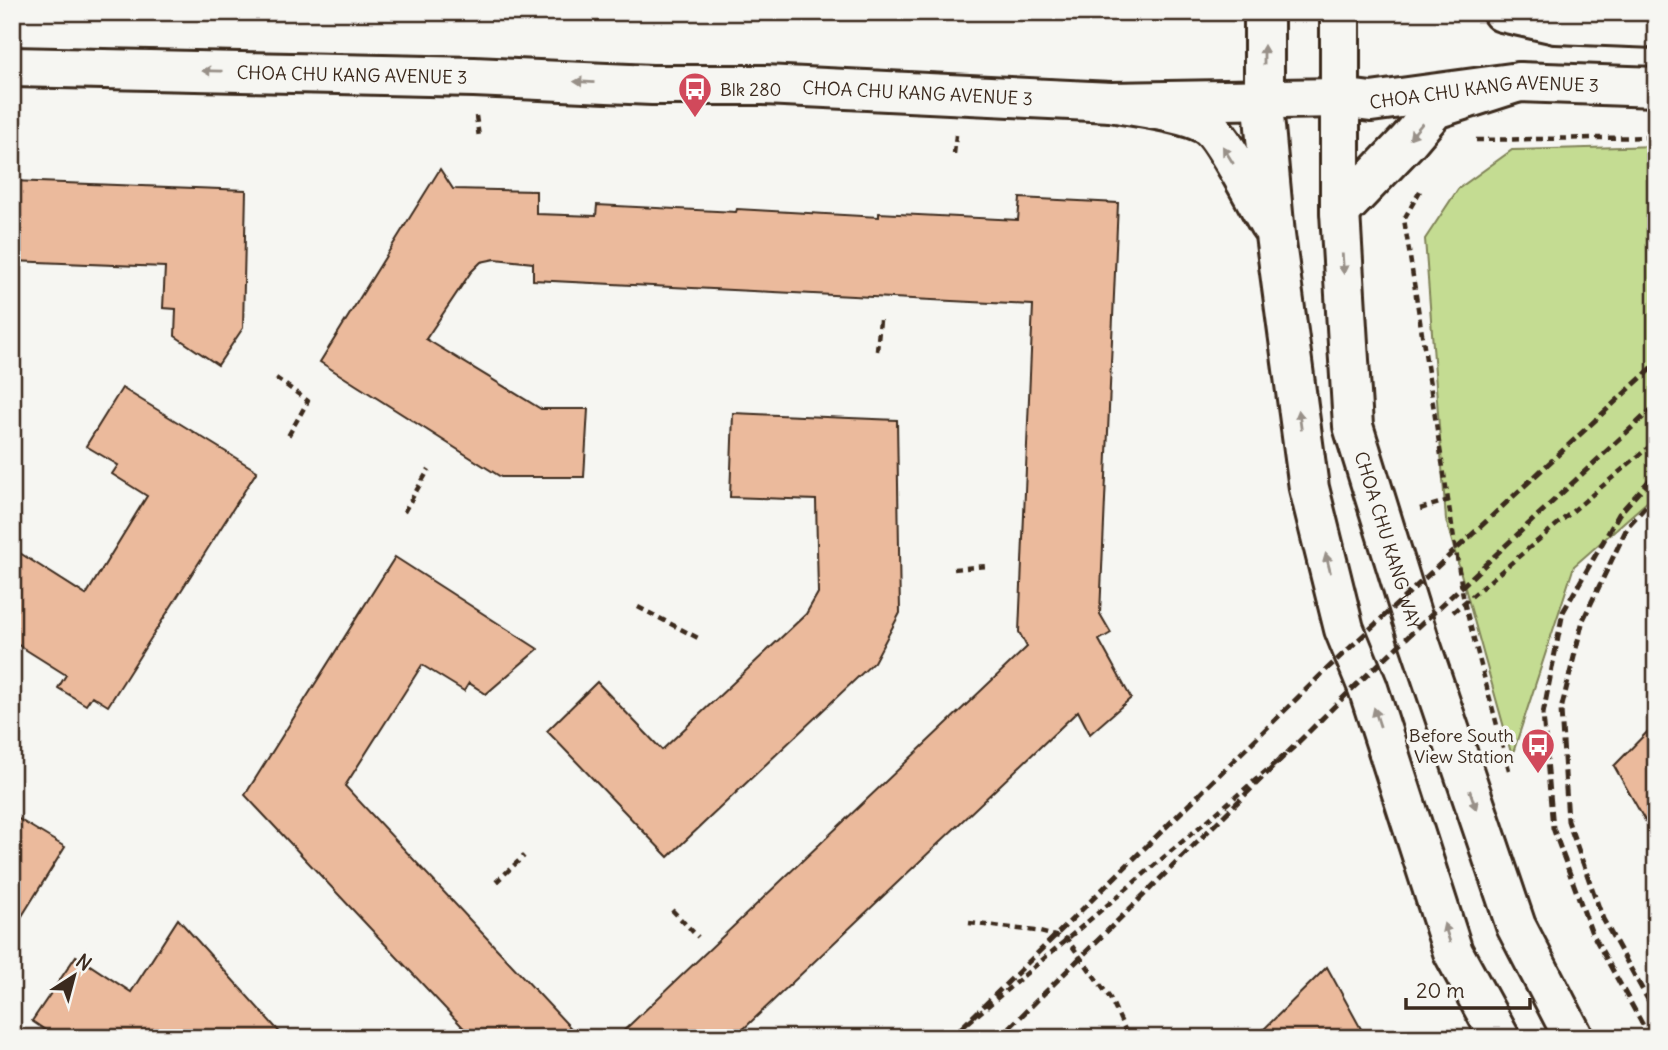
<svg xmlns="http://www.w3.org/2000/svg" width="1668" height="1050" font-family="Delius,sans-serif">
<style>
.green{fill:#c4dc92;stroke:#808358;stroke-width:2}
.building{fill:#ebba9c;stroke:#3b2a1e;stroke-width:2}
.lines{fill:none;stroke-linecap:round;stroke-linejoin:round}
.tertiary-casing{stroke:#3b2a1e;stroke-width:44}
.secondary-casing{stroke:#3b2a1e;stroke-width:44}
.path{stroke:#3b2a1e;stroke-width:4.5;stroke-dasharray:7 5;stroke-linecap:butt}
.tertiary{stroke:#f6f6f2;stroke-width:38}
.secondary{stroke:#f6f6f2;stroke-width:38}
.rail{stroke:#3b2a1e;stroke-width:5;stroke-dasharray:10 5;stroke-linecap:butt}
.oneway{fill:#989088}
.labels{text-anchor:middle;dominant-baseline:central;stroke-width:7;stroke-linejoin:round;paint-order:stroke}
.street-label{font-size:18px;fill:#3b2a1e;stroke:#f6f6f2}
.poi-label{font-size:18px;fill:#3b2a1e;stroke:#f6f6f2;text-anchor:start}
</style>
<rect width="100%" height="100%" fill="#f6f6f2"/>
<filter id="ink" filterUnits="userSpaceOnUse"><feTurbulence type="fractalNoise" baseFrequency=".0143" numOctaves="2"/><feDisplacementMap in="SourceGraphic" scale="14" xChannelSelector="R" yChannelSelector="G"/><feConvolveMatrix kernelMatrix="1 2 1 2 8 2 1 2 1" color-interpolation-filters="sRGB"/></filter>
<g filter="url(#ink)">
<path class="green" d="M 1656,146 L 1656,494 L 1574,566 L 1512,756 L 1446,520 L 1425,239 L 1458,189 L 1512,150 Z"/>
<g class="building">
<path d="M 440,169 L 453,189 L 536,191 L 536,214 L 596,216 L 597,205 L 736,212 L 737,209 L 879,217 L 879,213 L 1018,220 L 1020,198 L 1118,203 L 1100,614 L 1111,633 L 1099,640 L 1131,698 L 1090,734 L 1078,711 L 734,1038 L 616,1038 L 1027,647 L 1019,632 L 1033,305 L 533,280 L 533,263 L 495,259 L 481,262 L 471,272 L 426,339 L 541,409 L 588,409 L 584,477 L 501,477 L 320,362 Z"/>
<path d="M 12,181 L 246,190 L 243,328 L 218,365 L 175,336 L 176,309 L 163,308 L 165,267 L 12,261 Z"/>
<path d="M 122,388 L 257,471 L 108,706 L 92,696 L 86,705 L 58,688 L 66,675 L 12,641 L 12,548 L 86,595 L 147,496 L 112,474 L 118,465 L 86,446 Z"/>
<path d="M 733,413 L 897,420 L 900,613 L 874,662 L 668,857 L 547,731 L 597,682 L 662,750 L 806,614 L 818,593 L 816,500 L 730,497 Z"/>
<path d="M 395,557 L 538,649 L 486,694 L 469,683 L 464,691 L 422,665 L 345,786 L 580,1038 L 473,1038 L 245,795 Z"/>
<path d="M 1656,723 L 1656,840 L 1614,766 Z"/>
<path d="M 12,815 L 65,847 L 12,932 Z"/>
<path d="M 178,919 L 285,1038 L 57,1038 L 32,1021 L 76,956 L 131,992 Z"/>
<path d="M 1327,967 L 1366,1038 L 1255,1038 Z"/>
</g>
<g class="lines">
<g class="tertiary-casing">
<g id="tertiary">
<path d="M 1502,12 L 1556,24 L 1656,28"/>
<path id="s1" d="M 12,67 L 474,77 L 652,85 L 764,85 L 1111,102 L 1340,98 L 1371,102 L 1519,82 L 1656,87"/>
</g>
</g>
<g class="secondary-casing">
<g id="secondary">
<path d="M 1264,12 L 1264,116 L 1275,235 L 1309,488 L 1344,629 L 1368,688 L 1453,952 L 1500,1038"/>
<path id="s2" d="M 1340,12 L 1340,212 L 1353,426 L 1420,643 L 1516,926 L 1574,1038"/>
<path d="M 1539,12 L 1556,24"/>
<path d="M 1111,102 C 1136,107 1183,112 1205,124 C 1221,132 1258,205 1269,224"/>
<path d="M 1340,212 L 1408,141 L 1435,109 L 1519,82"/>
</g>
</g>
<g class="path">
<path d="M 476,116 L 479,137"/>
<path d="M 1476,140 L 1656,137"/>
<path d="M 954,154 L 956,135"/>
<path d="M 1420,191 L 1404,219 L 1464,602 L 1509,770"/>
<path d="M 877,351 L 880,320"/>
<path d="M 276,378 L 308,401 L 287,438"/>
<path d="M 1420,509 L 1449,500"/>
<path d="M 404,512 L 429,469"/>
<path d="M 954,569 L 987,566"/>
<path d="M 638,607 L 700,639"/>
<path d="M 1453,612 L 1656,441"/>
<path d="M 496,882 L 524,856"/>
<path d="M 672,910 L 698,937"/>
<path d="M 969,923 L 1036,931 L 1067,939 L 1110,998 L 1129,1038"/>
<path d="M 950,1038 L 1299,743"/>
</g>
<use href="#tertiary" class="tertiary"/>
<use href="#secondary" class="secondary"/>
<g class="rail">
<path d="M 1656,495 L 1628,526 L 1583,620 L 1561,710 L 1568,821 L 1603,919 L 1656,1014"/>
<path d="M 951,1038 L 1328,668 L 1656,364"/>
<path d="M 999,1038 L 1352,689 L 1656,405"/>
<path d="M 1650,1038 L 1591,931 L 1553,828 L 1543,714 L 1563,612 L 1619,514 L 1656,473"/>
</g>
</g>
<defs><path id="oneway-solid" d="M-6-.8H1V-3.2L6.5 0L1 3.2V.8H-6Z" transform="scale(1.75)"/></defs>
<g class="oneway">
<use href="#oneway-solid" transform="translate(1264 55) rotate(-90)"/>
<use href="#oneway-solid" transform="translate(212 71) rotate(-179)"/>
<use href="#oneway-solid" transform="translate(584 82) rotate(-177)"/>
<use href="#oneway-solid" transform="translate(1416 131) rotate(130)"/>
<use href="#oneway-solid" transform="translate(1228 155) rotate(-122)"/>
<use href="#oneway-solid" transform="translate(1343 264) rotate(86)"/>
<use href="#oneway-solid" transform="translate(1300 420) rotate(-98)"/>
<use href="#oneway-solid" transform="translate(1328 563) rotate(-104)"/>
<use href="#oneway-solid" transform="translate(1377 717) rotate(-108)"/>
<use href="#oneway-solid" transform="translate(1473 800) rotate(71)"/>
<use href="#oneway-solid" transform="translate(1447 933) rotate(-108)"/>
</g>
</g>
<defs>
<g id="bus-pin" transform="scale(1.75)"><path d="M0 17L-7.5 6A9.5 9.5 0 1 1 7.5 6Z" fill="#d1495b" stroke="#f6f6f2"/><path d="M-5-6H5V4H4V6H2V4H-2V6H-4V4H-5ZM-3.5-4V0h7V-4ZM-3.5 1.2v1.5H-2V1.2ZM2 1.2v1.5H3.5V1.2Z" fill="#fff"/></g>
</defs>
<g fill-rule="evenodd">
<use href="#bus-pin" x="695" y="89"/>
<use href="#bus-pin" x="1538" y="745"/>
</g>
<g class="labels">
<g class="street-label">
<text stroke="none"><textPath href="#s1" startOffset="340">CHOA CHU KANG AVENUE 3</textPath></text>
<text stroke="none"><textPath href="#s1" startOffset="906">CHOA CHU KANG AVENUE 3</textPath></text>
<text stroke="none"><textPath href="#s1" startOffset="1474">CHOA CHU KANG AVENUE 3</textPath></text>
<text stroke="none"><textPath href="#s2" startOffset="534">CHOA CHU KANG WAY</textPath></text>
</g>
<g class="poi-label">
<text x="720" y="89">Blk 280</text>
<text x="1514" y="735" text-anchor="end">Before South<tspan x="1514" dy="21">View Station</tspan></text>
</g>
</g>
<rect width="1668" height="1050" fill="none" stroke="#f6f6f2" stroke-width="42"/>
<rect x="21" y="21" width="1626" height="1008" fill="none" stroke="#3b2a1e" stroke-width="2.5" filter="url(#ink)"/>
<g transform="translate(74 976) rotate(36)" stroke="#f6f6f2" stroke-width="5" paint-order="stroke">
<path d="M0-5L12 26L0 18L-12 26Z" fill="#3b2a1e"/>
<text y="-10" font-size="19" font-weight="bold" text-anchor="middle" fill="#3b2a1e">N</text>
</g>
<path d="M1406 998v10h124v-10" fill="none" stroke="#3b2a1e" stroke-width="3.5"/>
<text x="1416" y="998" font-size="21" fill="#3b2a1e" stroke="#f6f6f2" stroke-width="5" paint-order="stroke">20 m</text>
</svg>
